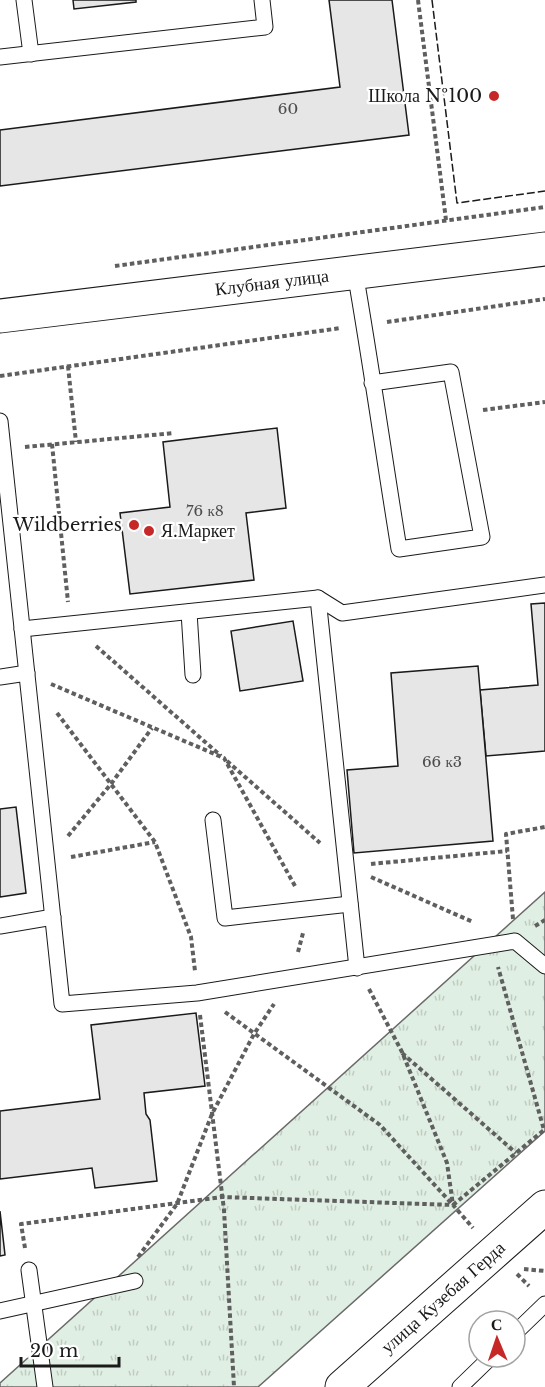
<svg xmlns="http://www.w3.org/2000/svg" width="545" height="1387" font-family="'Libre Baskerville',serif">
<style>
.grass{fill:url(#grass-tufts);stroke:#6a6a6a;stroke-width:1.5}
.building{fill:#e6e6e6;stroke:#1a1a1a;stroke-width:1.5}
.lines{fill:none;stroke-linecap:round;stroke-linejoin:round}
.service-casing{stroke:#1a1a1a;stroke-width:17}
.tertiary-casing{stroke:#1a1a1a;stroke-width:35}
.secondary-casing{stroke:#1a1a1a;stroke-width:35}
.path{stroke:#5f5f5f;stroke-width:4;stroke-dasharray:4.5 3;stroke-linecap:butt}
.service{stroke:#fff;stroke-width:15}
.tertiary{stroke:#fff;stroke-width:33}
.secondary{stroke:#fff;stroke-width:33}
.fence{stroke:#1a1a1a;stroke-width:1.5;stroke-dasharray:8 3;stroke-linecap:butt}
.poi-dot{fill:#c62828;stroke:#fff;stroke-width:2}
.labels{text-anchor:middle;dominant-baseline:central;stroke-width:4.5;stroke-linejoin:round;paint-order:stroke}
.number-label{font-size:15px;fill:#4d4d4d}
.poi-label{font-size:18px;fill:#1a1a1a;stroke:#fff;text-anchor:end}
.street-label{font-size:18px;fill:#1a1a1a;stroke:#fff}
</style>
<defs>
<pattern id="grass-tufts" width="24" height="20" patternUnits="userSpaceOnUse" patternTransform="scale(1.5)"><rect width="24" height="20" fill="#e0efe3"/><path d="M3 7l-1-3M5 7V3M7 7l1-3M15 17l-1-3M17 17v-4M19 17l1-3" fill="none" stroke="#c0ccc2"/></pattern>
</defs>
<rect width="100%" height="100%" fill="#fff"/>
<path class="grass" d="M 545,892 L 545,1131 L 258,1387 L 0,1387 L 0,1383 Z"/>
<g class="building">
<path d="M 73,0 L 136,0 L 136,2 L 74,9 Z"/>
<path d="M 329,0 L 392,0 L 409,135 L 0,186 L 0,130 L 340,87 Z"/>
<path d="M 277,428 L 286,508 L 246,513 L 254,580 L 130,594 L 120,513 L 170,507 L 163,442 Z"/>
<path d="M 545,603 L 545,751 L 486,756 L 480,690 L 538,685 L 531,604 Z"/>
<path d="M 293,621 L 303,681 L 240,691 L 231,631 Z"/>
<path d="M 478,666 L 493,841 L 354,853 L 347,770 L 398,766 L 391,673 Z"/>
<path d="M 16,807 L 26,893 L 0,897 L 0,809 Z"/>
<path d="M 196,1013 L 205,1086 L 144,1093 L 146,1114 L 150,1120 L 157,1181 L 95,1188 L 92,1168 L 0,1179 L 0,1111 L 100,1099 L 91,1025 Z"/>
<path d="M 0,1211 L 5,1255 L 0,1256 Z"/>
</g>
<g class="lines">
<g class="service-casing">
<g id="service">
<path d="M 24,0 L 31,54"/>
<path d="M 0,57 L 265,27 L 262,0"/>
<path d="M 355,272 C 371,364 384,457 399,549 L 482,537 L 451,372 L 372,383"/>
<path d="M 0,421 L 62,1004 L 197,993 L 515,941 L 545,966"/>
<path d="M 318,598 L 357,968"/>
<path d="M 189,612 L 193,675"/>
<path d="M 22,629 L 318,598 L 342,613 L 545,585"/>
<path d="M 0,677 L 27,673"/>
<path d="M 213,820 L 225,918 L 350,904"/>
<path d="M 0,926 L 53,917"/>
<path d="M 29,1270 L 45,1387"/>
<path d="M 0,1311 L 135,1281"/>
<path d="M 515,1333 L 545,1304"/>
<path d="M 460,1387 L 491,1357"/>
</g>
</g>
<g class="tertiary-casing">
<g id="tertiary">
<path id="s1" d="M 342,1387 L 545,1207"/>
</g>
</g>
<g class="secondary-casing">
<g id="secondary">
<path id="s2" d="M 0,316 L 545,249"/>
</g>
</g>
<g class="path">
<path d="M 418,0 L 446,220"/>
<path d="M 115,266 L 545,207"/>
<path d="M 387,322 L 545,299"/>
<path d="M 68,366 L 76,442"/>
<path d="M 0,376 L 341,328"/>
<path d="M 483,410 L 545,402"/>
<path d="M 52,444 L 68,602"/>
<path d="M 25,447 L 174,433"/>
<path d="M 96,646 L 221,756"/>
<path d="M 51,684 L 224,758 L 295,886"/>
<path d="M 57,713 L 155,842 L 191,937 L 195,971"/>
<path d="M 227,761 L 320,843"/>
<path d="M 68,836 L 111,784 L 152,728"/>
<path d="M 71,857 L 155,842"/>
<path d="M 371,864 L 507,851"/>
<path d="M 371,877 L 473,922"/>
<path d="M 513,919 L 506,834 L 545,827"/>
<path d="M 535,926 L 545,920"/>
<path d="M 298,952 L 303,933"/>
<path d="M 369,989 L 402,1052 L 447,1163 L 453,1205"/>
<path d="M 225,1012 L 380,1125 L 452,1204"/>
<path d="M 200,1015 L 224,1210 L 234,1387"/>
<path d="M 402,1053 L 516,1153"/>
<path d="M 453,1205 L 544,1130 L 498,967"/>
<path d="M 25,1248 L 21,1224 L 222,1197 L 453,1205 L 473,1228"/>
<path d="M 138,1257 L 177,1204 L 212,1114 L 254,1034 L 274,1004"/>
<path d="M 524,1269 L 545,1271"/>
<path d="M 517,1274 L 529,1286"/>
</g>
<use href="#service" class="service"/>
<use href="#tertiary" class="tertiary"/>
<use href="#secondary" class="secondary"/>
<path class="fence" d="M 432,0 L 457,203 L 545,191"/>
</g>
<g class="poi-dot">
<circle cx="494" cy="96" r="6"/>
<circle cx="134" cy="525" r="6"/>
<circle cx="149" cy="531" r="6"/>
</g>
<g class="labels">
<g class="number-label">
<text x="288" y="108">60</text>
<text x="205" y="510">76 к8</text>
<text x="442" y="761">66 к3</text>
</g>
<g class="poi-label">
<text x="482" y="96">Школа №100</text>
<text x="122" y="525">Wildberries</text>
<text x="161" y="531" text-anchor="start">Я.Маркет</text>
</g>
<g class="street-label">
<text stroke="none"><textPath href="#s2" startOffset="274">Клубная улица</textPath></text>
<text stroke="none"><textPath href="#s1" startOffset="135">улица Кузебая Герда</textPath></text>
</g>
</g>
<g transform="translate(497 1339) rotate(358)"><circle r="28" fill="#ffffff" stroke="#a3a3a3" stroke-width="1.5"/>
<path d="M0-4.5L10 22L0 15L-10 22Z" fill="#c62828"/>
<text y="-9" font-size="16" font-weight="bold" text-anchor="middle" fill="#1a1a1a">С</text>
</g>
<path d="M21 1357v9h98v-9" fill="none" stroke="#1a1a1a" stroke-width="3"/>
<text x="30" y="1357" font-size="18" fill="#1a1a1a" stroke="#ffffff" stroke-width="4.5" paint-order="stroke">20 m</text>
</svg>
